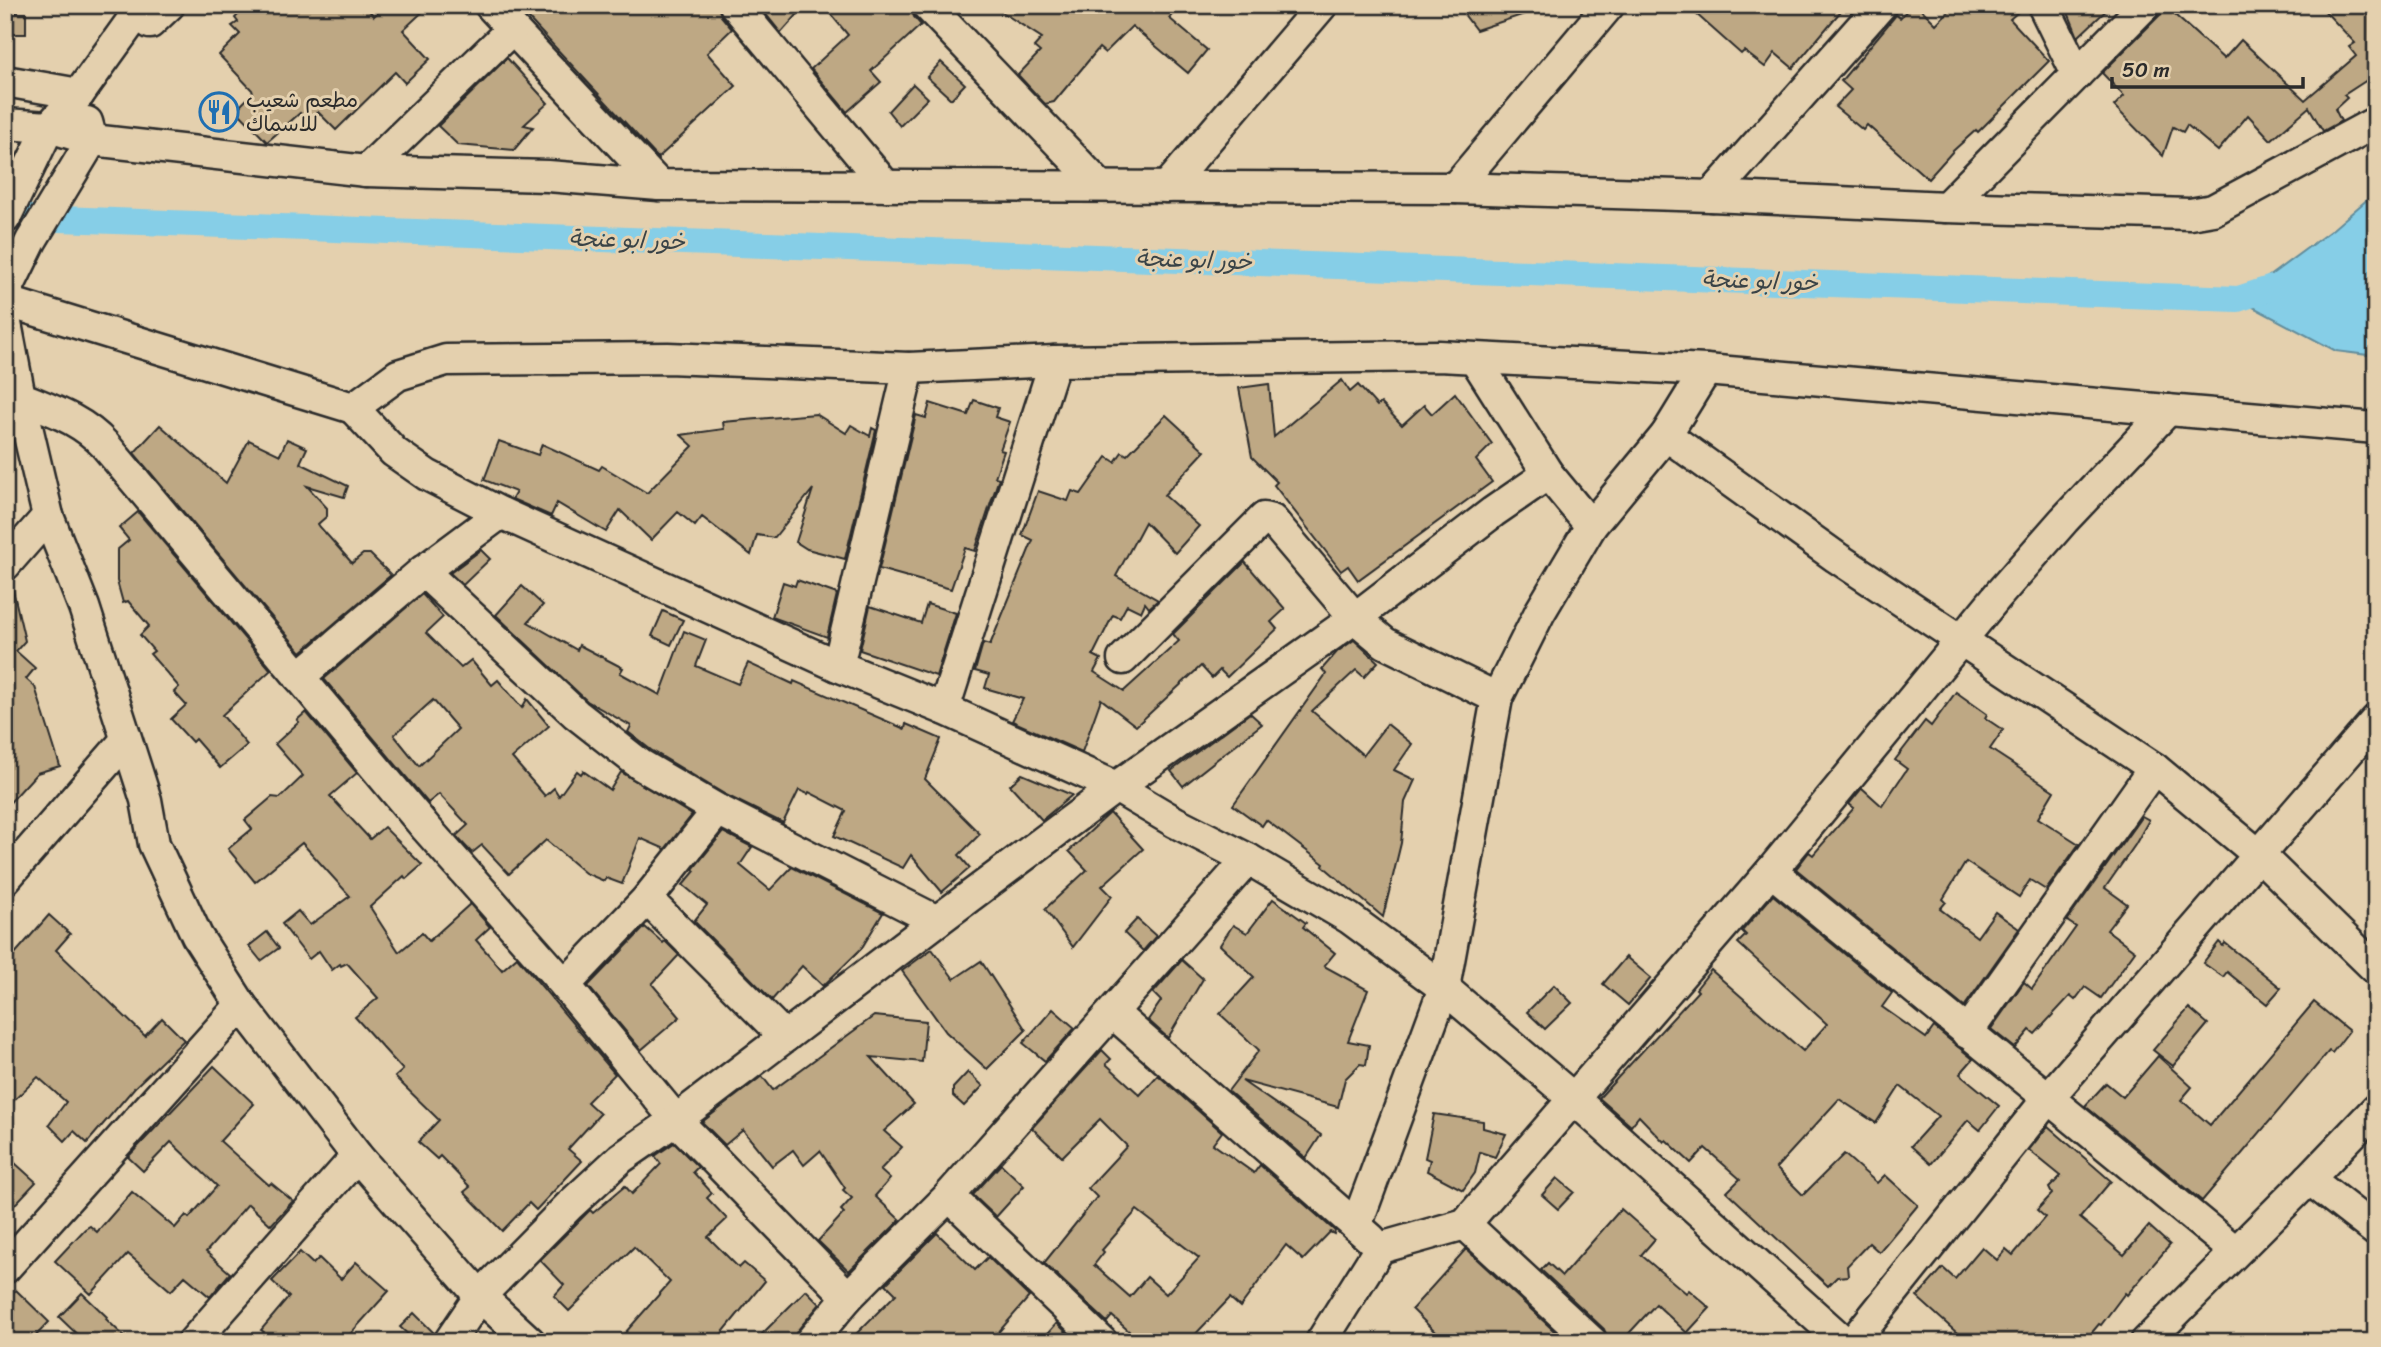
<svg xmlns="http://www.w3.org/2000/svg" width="2381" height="1347" font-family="Sriracha,'Playpen Sans Arabic',sans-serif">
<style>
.water{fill:#86cee7;stroke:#628d9c;stroke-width:2}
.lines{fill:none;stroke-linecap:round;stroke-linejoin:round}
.canal{stroke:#86cee7;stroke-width:26}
.building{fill:#bea884;stroke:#2b2b2b;stroke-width:2;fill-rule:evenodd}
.minor-casing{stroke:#2b2b2b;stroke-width:35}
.minor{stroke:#e4d0ae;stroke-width:30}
.labels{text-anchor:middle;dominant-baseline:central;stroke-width:6;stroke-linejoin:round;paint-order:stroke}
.poi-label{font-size:21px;fill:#2b2b2b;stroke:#e4d0ae;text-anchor:start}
.water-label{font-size:23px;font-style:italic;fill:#394347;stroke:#e4d0ae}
</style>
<rect width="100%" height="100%" fill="#e4d0ae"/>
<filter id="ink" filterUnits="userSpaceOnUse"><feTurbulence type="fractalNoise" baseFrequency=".0143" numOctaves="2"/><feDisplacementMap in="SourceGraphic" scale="14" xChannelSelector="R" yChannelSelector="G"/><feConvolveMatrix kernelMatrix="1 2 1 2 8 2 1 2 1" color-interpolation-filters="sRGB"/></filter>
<g filter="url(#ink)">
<path class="water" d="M 2376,192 L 2376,356 L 2336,351 L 2238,299 L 2333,229 Z"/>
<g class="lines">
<path class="canal" d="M 5,217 L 2238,299 L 2272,288"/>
</g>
<g class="building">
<path d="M 248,5 L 364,5 L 374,16 L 386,5 L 430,5 L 403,30 L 430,59 L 405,83 L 395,72 L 336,130 L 318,112 L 308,122 L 300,113 L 267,142 L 236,110 L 253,93 L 252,90 L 219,55 L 240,34 L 232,26 L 238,22 L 235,18 Z"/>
<path d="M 516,5 L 718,5 L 721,16 L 732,29 L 707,53 L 736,86 L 658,158 Z"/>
<path d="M 772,5 L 806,5 L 781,33 L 765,13 Z"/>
<path d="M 823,5 L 910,5 L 914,17 L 921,25 L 871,71 L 881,82 L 847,112 L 811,69 L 848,35 Z"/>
<path d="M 991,5 L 1181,5 L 1169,18 L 1207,50 L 1188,73 L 1132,26 L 1105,53 L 1099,48 L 1054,102 L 1045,104 L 1018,75 L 1040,52 L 1034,47 L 1042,38 Z"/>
<path d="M 1457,5 L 1539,5 L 1540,9 L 1476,30 Z"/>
<path d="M 1686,5 L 1846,5 L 1793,68 L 1775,53 L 1765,67 L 1744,51 L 1741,54 Z"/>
<path d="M 1912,5 L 1917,5 L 1936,24 L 1955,5 L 2026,5 L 2010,19 L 2049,61 L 1978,132 L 1976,130 L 1953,151 L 1928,179 L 1867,125 L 1863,130 L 1835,107 L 1851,90 L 1841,81 L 1896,15 L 1900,18 Z"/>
<path d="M 2065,5 L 2112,5 L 2078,37 Z"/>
<path d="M 2319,5 L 2376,5 L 2376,86 L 2370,78 L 2344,95 L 2347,98 L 2335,109 L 2341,121 L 2323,131 L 2309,107 L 2271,140 L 2248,115 L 2218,151 L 2187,125 L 2183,132 L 2173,127 L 2163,156 L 2114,106 L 2124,96 L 2102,73 L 2167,8 L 2224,59 L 2241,40 L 2305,100 L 2356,56 L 2349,47 L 2355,43 Z"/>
<rect x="5" y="13" width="21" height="21"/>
<path d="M 507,58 L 548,103 L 524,125 L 533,127 L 514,150 L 458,145 L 438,126 Z"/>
<path d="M 941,62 L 965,84 L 951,99 L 927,77 Z"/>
<path d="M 913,84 L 928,98 L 900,126 L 888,111 Z"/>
<path d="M 1342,380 L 1350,392 L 1358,385 L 1377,406 L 1381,403 L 1402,425 L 1424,405 L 1432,414 L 1455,393 L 1492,444 L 1476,460 L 1492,482 L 1358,580 L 1348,566 L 1341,571 L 1274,485 L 1277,482 L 1252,457 L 1239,388 L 1269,384 L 1274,437 Z"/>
<path d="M 974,400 L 998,408 L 995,417 L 1010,422 L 1000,450 L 1004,451 L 995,477 L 999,478 L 975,551 L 965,548 L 951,589 L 879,569 L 916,415 L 926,418 L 930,403 L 968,415 Z"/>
<path d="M 816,414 L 846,433 L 851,425 L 870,436 L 872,428 L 876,430 L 845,559 L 807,549 L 796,542 L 813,489 L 774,538 L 757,535 L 751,555 L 702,517 L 695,526 L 678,512 L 651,540 L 620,510 L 606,532 L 557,503 L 551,516 L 512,499 L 516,492 L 484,480 L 499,441 L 538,455 L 542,444 L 599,470 L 602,466 L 647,493 L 693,446 L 681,435 L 724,429 L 723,422 Z"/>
<path d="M 1166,415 L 1205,451 L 1164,495 L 1199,526 L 1175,553 L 1145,522 L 1116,576 L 1158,600 L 1149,608 L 1145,603 L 1141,612 L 1127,605 L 1120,618 L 1113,615 L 1093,655 L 1101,659 L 1094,672 L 1124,691 L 1179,641 L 1173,634 L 1245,562 L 1285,609 L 1271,622 L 1277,629 L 1227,677 L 1220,670 L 1212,678 L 1201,666 L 1136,726 L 1101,699 L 1082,752 L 1012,721 L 1023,699 L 985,688 L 989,675 L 975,671 L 983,643 L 990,645 L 1033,540 L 1022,535 L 1038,491 L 1068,501 L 1072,491 L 1081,494 L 1107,457 L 1115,462 L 1122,452 L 1127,455 Z"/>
<path d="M 160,425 L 226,483 L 249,440 L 280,455 L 287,439 L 307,448 L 300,463 L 348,486 L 344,497 L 307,486 L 327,508 L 327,516 L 318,524 L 320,527 L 352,563 L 363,554 L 370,554 L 391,575 L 301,652 L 134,453 Z"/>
<path d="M 138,512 L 271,670 L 222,715 L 247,745 L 220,768 L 195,739 L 192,742 L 171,719 L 186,705 L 174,692 L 179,687 L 150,654 L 154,651 L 140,635 L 149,626 L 128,601 L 123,603 L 117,581 L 117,550 L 129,540 L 119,528 Z"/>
<path d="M 481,550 L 490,559 L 463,585 L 450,573 Z"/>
<path d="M 797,580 L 837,594 L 827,637 L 772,617 L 783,582 L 795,586 Z"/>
<path d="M 522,586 L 543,605 L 528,622 L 577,650 L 579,645 L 623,668 L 620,673 L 660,695 L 684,631 L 706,640 L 696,666 L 738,684 L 748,663 L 793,684 L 794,681 L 905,729 L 906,724 L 941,739 L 925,779 L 980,834 L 959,855 L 970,868 L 942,892 L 911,855 L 903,868 L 834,836 L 846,811 L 809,792 L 808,794 L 799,790 L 783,823 L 726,795 L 651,750 L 628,732 L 631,726 L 587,701 L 496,615 Z"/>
<path d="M 13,590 L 25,641 L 16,651 L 35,668 L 26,679 L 35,687 L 60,766 L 37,773 L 5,808 L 5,591 Z"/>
<path d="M 422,594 L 443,617 L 426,633 L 461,668 L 471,660 L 492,685 L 498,680 L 522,708 L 527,699 L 549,726 L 512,758 L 545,796 L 554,788 L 559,796 L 577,771 L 581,774 L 583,771 L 610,790 L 621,772 L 692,815 L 665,849 L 640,838 L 622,884 L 606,878 L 604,881 L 585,873 L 546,840 L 509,874 L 482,845 L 472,853 L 456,836 L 468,825 L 439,794 L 428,803 L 324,679 ZM 433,700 L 458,729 L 419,766 L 394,735 Z"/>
<path d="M 927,604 L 956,613 L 936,676 L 860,650 L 870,606 L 921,623 Z"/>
<path d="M 663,611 L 683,620 L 671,645 L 652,636 Z"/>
<path d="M 1354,640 L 1378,662 L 1364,677 L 1356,670 L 1312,711 L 1363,755 L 1387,724 L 1412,744 L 1394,770 L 1415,780 L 1405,802 L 1401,843 L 1383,917 L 1323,866 L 1324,864 L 1266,820 L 1262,826 L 1233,805 L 1326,674 L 1322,669 L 1337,652 Z"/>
<path d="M 1956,692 L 1987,714 L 1985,718 L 2003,730 L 1990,749 L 2054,791 L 2038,818 L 2079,844 L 2046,890 L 2030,880 L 2019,897 L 1966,862 L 1943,899 L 1946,902 L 1940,909 L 1977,937 L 1995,912 L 2019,929 L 1964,1007 L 1796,869 L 1809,852 L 1813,855 L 1854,808 L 1849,804 L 1862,788 L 1882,806 L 1907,769 L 1895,760 L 1925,721 L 1931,726 Z"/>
<path d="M 306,712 L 357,773 L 330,796 L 370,839 L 384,827 L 422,865 L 406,879 L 404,876 L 370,907 L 399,952 L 422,933 L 429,941 L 470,904 L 490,927 L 476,940 L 502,970 L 517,957 L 615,1074 L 587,1102 L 600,1114 L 568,1149 L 582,1161 L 536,1210 L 529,1203 L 502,1231 L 464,1192 L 470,1187 L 440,1156 L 437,1159 L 418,1142 L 439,1120 L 395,1077 L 403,1070 L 355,1017 L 378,998 L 347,963 L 341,966 L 340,964 L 332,970 L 319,951 L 309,959 L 282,924 L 298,911 L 310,925 L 350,896 L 302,843 L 255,882 L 228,849 L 252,829 L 245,820 L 272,797 L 280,798 L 303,776 L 275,744 L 299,722 L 297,720 Z"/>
<path d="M 1250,713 L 1262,724 L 1183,786 L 1171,771 Z"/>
<path d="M 1022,774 L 1072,795 L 1042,820 L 1010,785 Z"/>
<path d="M 1110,813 L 1143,849 L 1102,886 L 1112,896 L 1073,947 L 1045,909 L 1087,870 L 1069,851 Z"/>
<path d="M 2142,816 L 2149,820 L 2135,845 L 2105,888 L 2127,904 L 2107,930 L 2135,951 L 2101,998 L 2085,987 L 2075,1000 L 2070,996 L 2035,1034 L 2030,1030 L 2015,1048 L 1991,1029 L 2024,982 L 2032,989 L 2076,927 L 2067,921 Z"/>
<path d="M 723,832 L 752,847 L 740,865 L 770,890 L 792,867 L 883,913 L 861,949 L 823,986 L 802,966 L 772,1000 L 694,921 L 707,905 L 683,885 L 695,871 L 693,869 Z"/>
<path d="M 1773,895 L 1892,993 L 1882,1007 L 1926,1038 L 1934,1027 L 1973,1059 L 1960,1074 L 1999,1106 L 1980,1130 L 1968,1120 L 1931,1164 L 1911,1146 L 1938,1116 L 1900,1086 L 1876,1123 L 1839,1099 L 1776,1168 L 1803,1195 L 1844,1154 L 1877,1183 L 1885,1175 L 1918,1205 L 1879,1252 L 1869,1243 L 1847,1266 L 1848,1276 L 1837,1277 L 1828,1286 L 1727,1192 L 1740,1179 L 1705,1148 L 1691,1163 L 1666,1140 L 1664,1142 L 1639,1116 L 1631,1126 L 1599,1098 L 1698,991 L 1696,989 L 1711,970 L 1803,1051 L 1827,1024 L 1738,943 L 1746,935 L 1742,931 Z"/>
<path d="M 1273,899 L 1306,923 L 1303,927 L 1335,953 L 1324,966 L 1368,990 L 1348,1041 L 1369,1045 L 1366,1065 L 1360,1064 L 1345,1079 L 1338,1107 L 1242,1081 L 1321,1135 L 1306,1158 L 1228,1091 L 1259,1050 L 1220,1014 L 1254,977 L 1220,945 L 1233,925 L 1247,933 Z"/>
<path d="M 49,915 L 70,934 L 56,950 L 145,1036 L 162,1018 L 184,1040 L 135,1087 L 87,1143 L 74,1131 L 65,1141 L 49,1125 L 66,1102 L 38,1077 L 5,1109 L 5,965 Z"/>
<path d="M 1137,919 L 1156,936 L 1143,951 L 1124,933 Z"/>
<path d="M 645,927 L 663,943 L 665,941 L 679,955 L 652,984 L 680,1017 L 641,1050 L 588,986 Z"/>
<path d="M 267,932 L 279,948 L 261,961 L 249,946 Z"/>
<path d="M 2219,942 L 2223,946 L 2225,943 L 2281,988 L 2267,1004 L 2227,972 L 2223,977 L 2203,963 Z"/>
<path d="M 932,949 L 954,979 L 981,961 L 1026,1030 L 987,1069 L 946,1032 L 902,971 Z"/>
<path d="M 1626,957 L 1651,978 L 1628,1005 L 1603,984 Z"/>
<path d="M 1182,960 L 1203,979 L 1168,1038 L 1148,1020 L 1161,1001 L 1153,993 Z"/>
<path d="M 1554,985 L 1572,1003 L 1545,1029 L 1527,1012 Z"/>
<path d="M 2314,1002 L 2349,1031 L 2332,1053 L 2329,1051 L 2202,1201 L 2085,1106 L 2106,1083 L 2123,1097 L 2158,1056 L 2192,1087 L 2181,1100 L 2210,1125 Z"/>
<path d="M 2189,1008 L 2208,1024 L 2173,1066 L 2153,1050 Z"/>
<path d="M 1053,1009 L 1075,1028 L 1045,1061 L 1023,1043 Z"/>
<path d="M 874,1016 L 926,1021 L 922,1062 L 871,1057 L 914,1104 L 884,1131 L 902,1147 L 880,1170 L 890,1179 L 875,1196 L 900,1220 L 849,1271 L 818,1241 L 844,1213 L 841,1210 L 852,1198 L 843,1190 L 845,1188 L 820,1151 L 804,1165 L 793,1150 L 772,1166 L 743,1130 L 725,1145 L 702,1122 L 762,1076 L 773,1090 Z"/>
<path d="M 1102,1050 L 1111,1059 L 1106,1064 L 1140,1095 L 1158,1075 L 1222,1132 L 1213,1144 L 1254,1173 L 1260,1165 L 1335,1231 L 1334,1234 L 1330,1232 L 1303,1260 L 1286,1245 L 1240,1307 L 1230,1298 L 1188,1342 L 1141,1342 L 1112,1316 L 1107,1322 L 1044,1263 L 1097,1197 L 1088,1188 L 1127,1146 L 1100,1119 L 1062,1157 L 1032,1128 ZM 1137,1210 L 1199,1258 L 1166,1294 L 1147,1277 L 1130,1297 L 1094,1265 L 1104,1252 L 1102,1250 Z"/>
<path d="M 214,1066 L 254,1104 L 220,1141 L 269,1185 L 271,1183 L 293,1201 L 271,1225 L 248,1204 L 206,1252 L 230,1273 L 210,1297 L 185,1276 L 171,1291 L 128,1254 L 91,1294 L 55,1261 L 85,1229 L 90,1226 L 97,1232 L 132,1192 L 175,1228 L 186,1215 L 189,1218 L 217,1186 L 171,1142 L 143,1171 L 128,1157 Z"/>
<path d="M 968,1072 L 983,1086 L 964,1106 L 953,1096 L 953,1088 Z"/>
<path d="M 1434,1114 L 1483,1121 L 1483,1128 L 1506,1134 L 1495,1157 L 1480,1152 L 1475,1173 L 1463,1190 L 1427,1171 L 1430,1160 L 1425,1158 Z"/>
<path d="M 2048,1126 L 2111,1181 L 2080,1218 L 2124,1255 L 2149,1226 L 2170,1245 L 2127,1295 L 2125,1293 L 2101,1325 L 2099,1324 L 2084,1342 L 1967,1342 L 1917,1297 L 1943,1268 L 1955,1279 L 1982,1247 L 1997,1260 L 2006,1249 L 2013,1255 L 2045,1217 L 2037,1210 L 2052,1194 L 2049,1188 L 2061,1176 L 2029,1150 Z"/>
<path d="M 674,1143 L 698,1167 L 693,1172 L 712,1193 L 707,1198 L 727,1219 L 708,1237 L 739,1268 L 744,1263 L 765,1281 L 715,1342 L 617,1342 L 670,1282 L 634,1247 L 569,1311 L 554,1296 L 564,1285 L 540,1260 L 590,1210 L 593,1213 L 625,1186 L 632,1194 L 661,1164 L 655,1156 Z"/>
<path d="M 5,1154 L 36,1182 L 5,1215 Z"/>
<path d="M 1001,1164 L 1024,1186 L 996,1217 L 973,1195 Z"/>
<path d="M 1557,1178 L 1574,1192 L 1558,1209 L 1542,1195 Z"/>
<path d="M 1621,1209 L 1655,1239 L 1641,1255 L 1686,1293 L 1689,1290 L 1710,1308 L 1687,1333 L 1656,1304 L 1621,1342 L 1609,1342 L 1604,1329 L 1541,1270 L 1548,1263 L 1562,1276 Z"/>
<path d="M 937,1233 L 975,1270 L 988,1257 L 1029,1297 L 990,1342 L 848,1342 L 896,1294 L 886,1284 Z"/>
<path d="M 1466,1249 L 1566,1342 L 1445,1342 L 1412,1309 Z"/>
<path d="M 300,1252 L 313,1264 L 319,1258 L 341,1279 L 356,1262 L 389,1291 L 343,1342 L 256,1342 L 264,1332 L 261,1330 L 289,1297 L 272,1281 Z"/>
<path d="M 16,1290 L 49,1322 L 30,1342 L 5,1342 L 5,1301 Z"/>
<path d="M 806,1290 L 820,1304 L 797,1331 L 793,1342 L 754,1342 Z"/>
<path d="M 82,1293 L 107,1317 L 106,1319 L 130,1342 L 85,1342 L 59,1317 Z"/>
<path d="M 414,1313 L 434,1333 L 432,1342 L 416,1342 L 400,1327 Z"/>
<path d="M 1057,1323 L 1076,1342 L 1040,1342 Z"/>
</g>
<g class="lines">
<g class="minor-casing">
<g id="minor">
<path d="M 129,5 L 150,23 L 169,5"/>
<path d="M 490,5 L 659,185"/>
<path d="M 735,5 L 886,186"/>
<path d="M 927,5 L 1100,186"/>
<path d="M 2043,5 L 2077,74"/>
<path d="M 5,81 L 79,94"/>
<path d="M 5,124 L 49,127 L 92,140 L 366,171 L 548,176 L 659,185 L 1455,188 L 1711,196 L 1946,207 L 2190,214 L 2213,210 L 2376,122"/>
<path d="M 366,171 L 512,29"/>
<path d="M 1167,187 L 1322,5"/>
<path d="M 1455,188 L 1609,5"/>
<path d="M 1711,196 L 1881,5"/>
<path d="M 1946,207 L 2145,5"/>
<path d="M 5,218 L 49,127 L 79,94 L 138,12"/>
<path d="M 5,294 L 31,241 L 92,140 L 87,122"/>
<path d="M 5,301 L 353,408 L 398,375 L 446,360 L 668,358 L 909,368 L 1055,361 L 1439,356 L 1706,370 L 2376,428"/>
<path d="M 5,318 L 20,397 C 51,410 81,419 105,445 L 426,828 L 565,985 L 676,1120 L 848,1297"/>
<path d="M 353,408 L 394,452 L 427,475 L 501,513 L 838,666 L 944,709 L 1116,787 L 1175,822 L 1248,859 L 949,1196 L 1102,1342"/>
<path d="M 1666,435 L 1836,557 L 2154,768 L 2259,855 L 2376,969"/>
<path d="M 1548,474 L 1591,526"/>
<path d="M 48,516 L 84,607 L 146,800 L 154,844 L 197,936 L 241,1005 L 357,1156 L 480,1296 L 530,1342"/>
<path d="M 5,565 L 48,516 L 20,397"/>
<path d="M 423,571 L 576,714 L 641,765 L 718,810"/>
<path d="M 1123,659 L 1264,518 L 1272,520 L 1355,618 L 1493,512 L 1548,474 L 1475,359"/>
<path d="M 838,666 L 909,368"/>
<path d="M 299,677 L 423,571 L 501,513"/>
<path d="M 1497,698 L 1540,612 L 1591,526 L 1666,435 L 1706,370"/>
<path d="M 944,709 L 1055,361"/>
<path d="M 1248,859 L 1349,918 L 1444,988 L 1574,1099 L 1844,1342"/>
<path d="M 1771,871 L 2235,1251"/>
<path d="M 5,879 L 126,740"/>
<path d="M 647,899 L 785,1037"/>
<path d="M 565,985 L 647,899 L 718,810 L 937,921"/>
<path d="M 1113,1013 L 1371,1239"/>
<path d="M 1967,1033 L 2154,768"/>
<path d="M 2309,1179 L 2376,1231"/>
<path d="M 1465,1224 L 1592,1342"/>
<path d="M 5,1268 L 241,1005"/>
<path d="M 193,1342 L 357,1156"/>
<path d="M 449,1342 L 480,1296 L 569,1206 L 621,1158 L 676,1120 L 937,921 L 1116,787 L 1355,618 L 1385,643 L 1497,698 L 1444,988 L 1356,1226"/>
<path d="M 810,1342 L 848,1297 L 949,1196"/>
<path d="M 1321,1342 L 1380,1248 L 1465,1224 L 1771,871 L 1999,594 L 2064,520 L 2168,410"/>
<path d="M 1853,1342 L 2049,1097 L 2376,720"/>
<path d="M 2146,1342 L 2309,1179 L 2376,1109"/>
</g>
</g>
<use href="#minor" class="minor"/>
</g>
</g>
<defs>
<g id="restaurant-ring" transform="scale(2.0125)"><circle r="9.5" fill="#e4d0ae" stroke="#1f6fb2" stroke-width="1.5"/><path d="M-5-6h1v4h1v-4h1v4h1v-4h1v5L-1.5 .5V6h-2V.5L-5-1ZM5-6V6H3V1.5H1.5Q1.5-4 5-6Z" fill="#1f6fb2"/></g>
</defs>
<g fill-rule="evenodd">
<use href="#restaurant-ring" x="219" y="112"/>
</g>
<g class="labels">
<g class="poi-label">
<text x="246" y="100">مطعم شعيب<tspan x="246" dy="24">للاسماك</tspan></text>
</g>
<g class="water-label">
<text transform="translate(627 240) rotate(2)">خور ابو عنجة</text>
<text transform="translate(1194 260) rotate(2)">خور ابو عنجة</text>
<text transform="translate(1760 281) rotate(2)">خور ابو عنجة</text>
</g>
</g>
<rect width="2381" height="1347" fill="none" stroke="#e4d0ae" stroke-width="28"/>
<rect x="14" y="14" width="2353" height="1319" fill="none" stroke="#2b2b2b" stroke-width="2.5" filter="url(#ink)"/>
<path d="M2112 77v10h191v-10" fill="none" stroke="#2b2b2b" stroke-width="3.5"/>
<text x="2122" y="77" font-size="21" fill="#2b2b2b" stroke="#e4d0ae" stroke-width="5" paint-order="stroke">50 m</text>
</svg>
